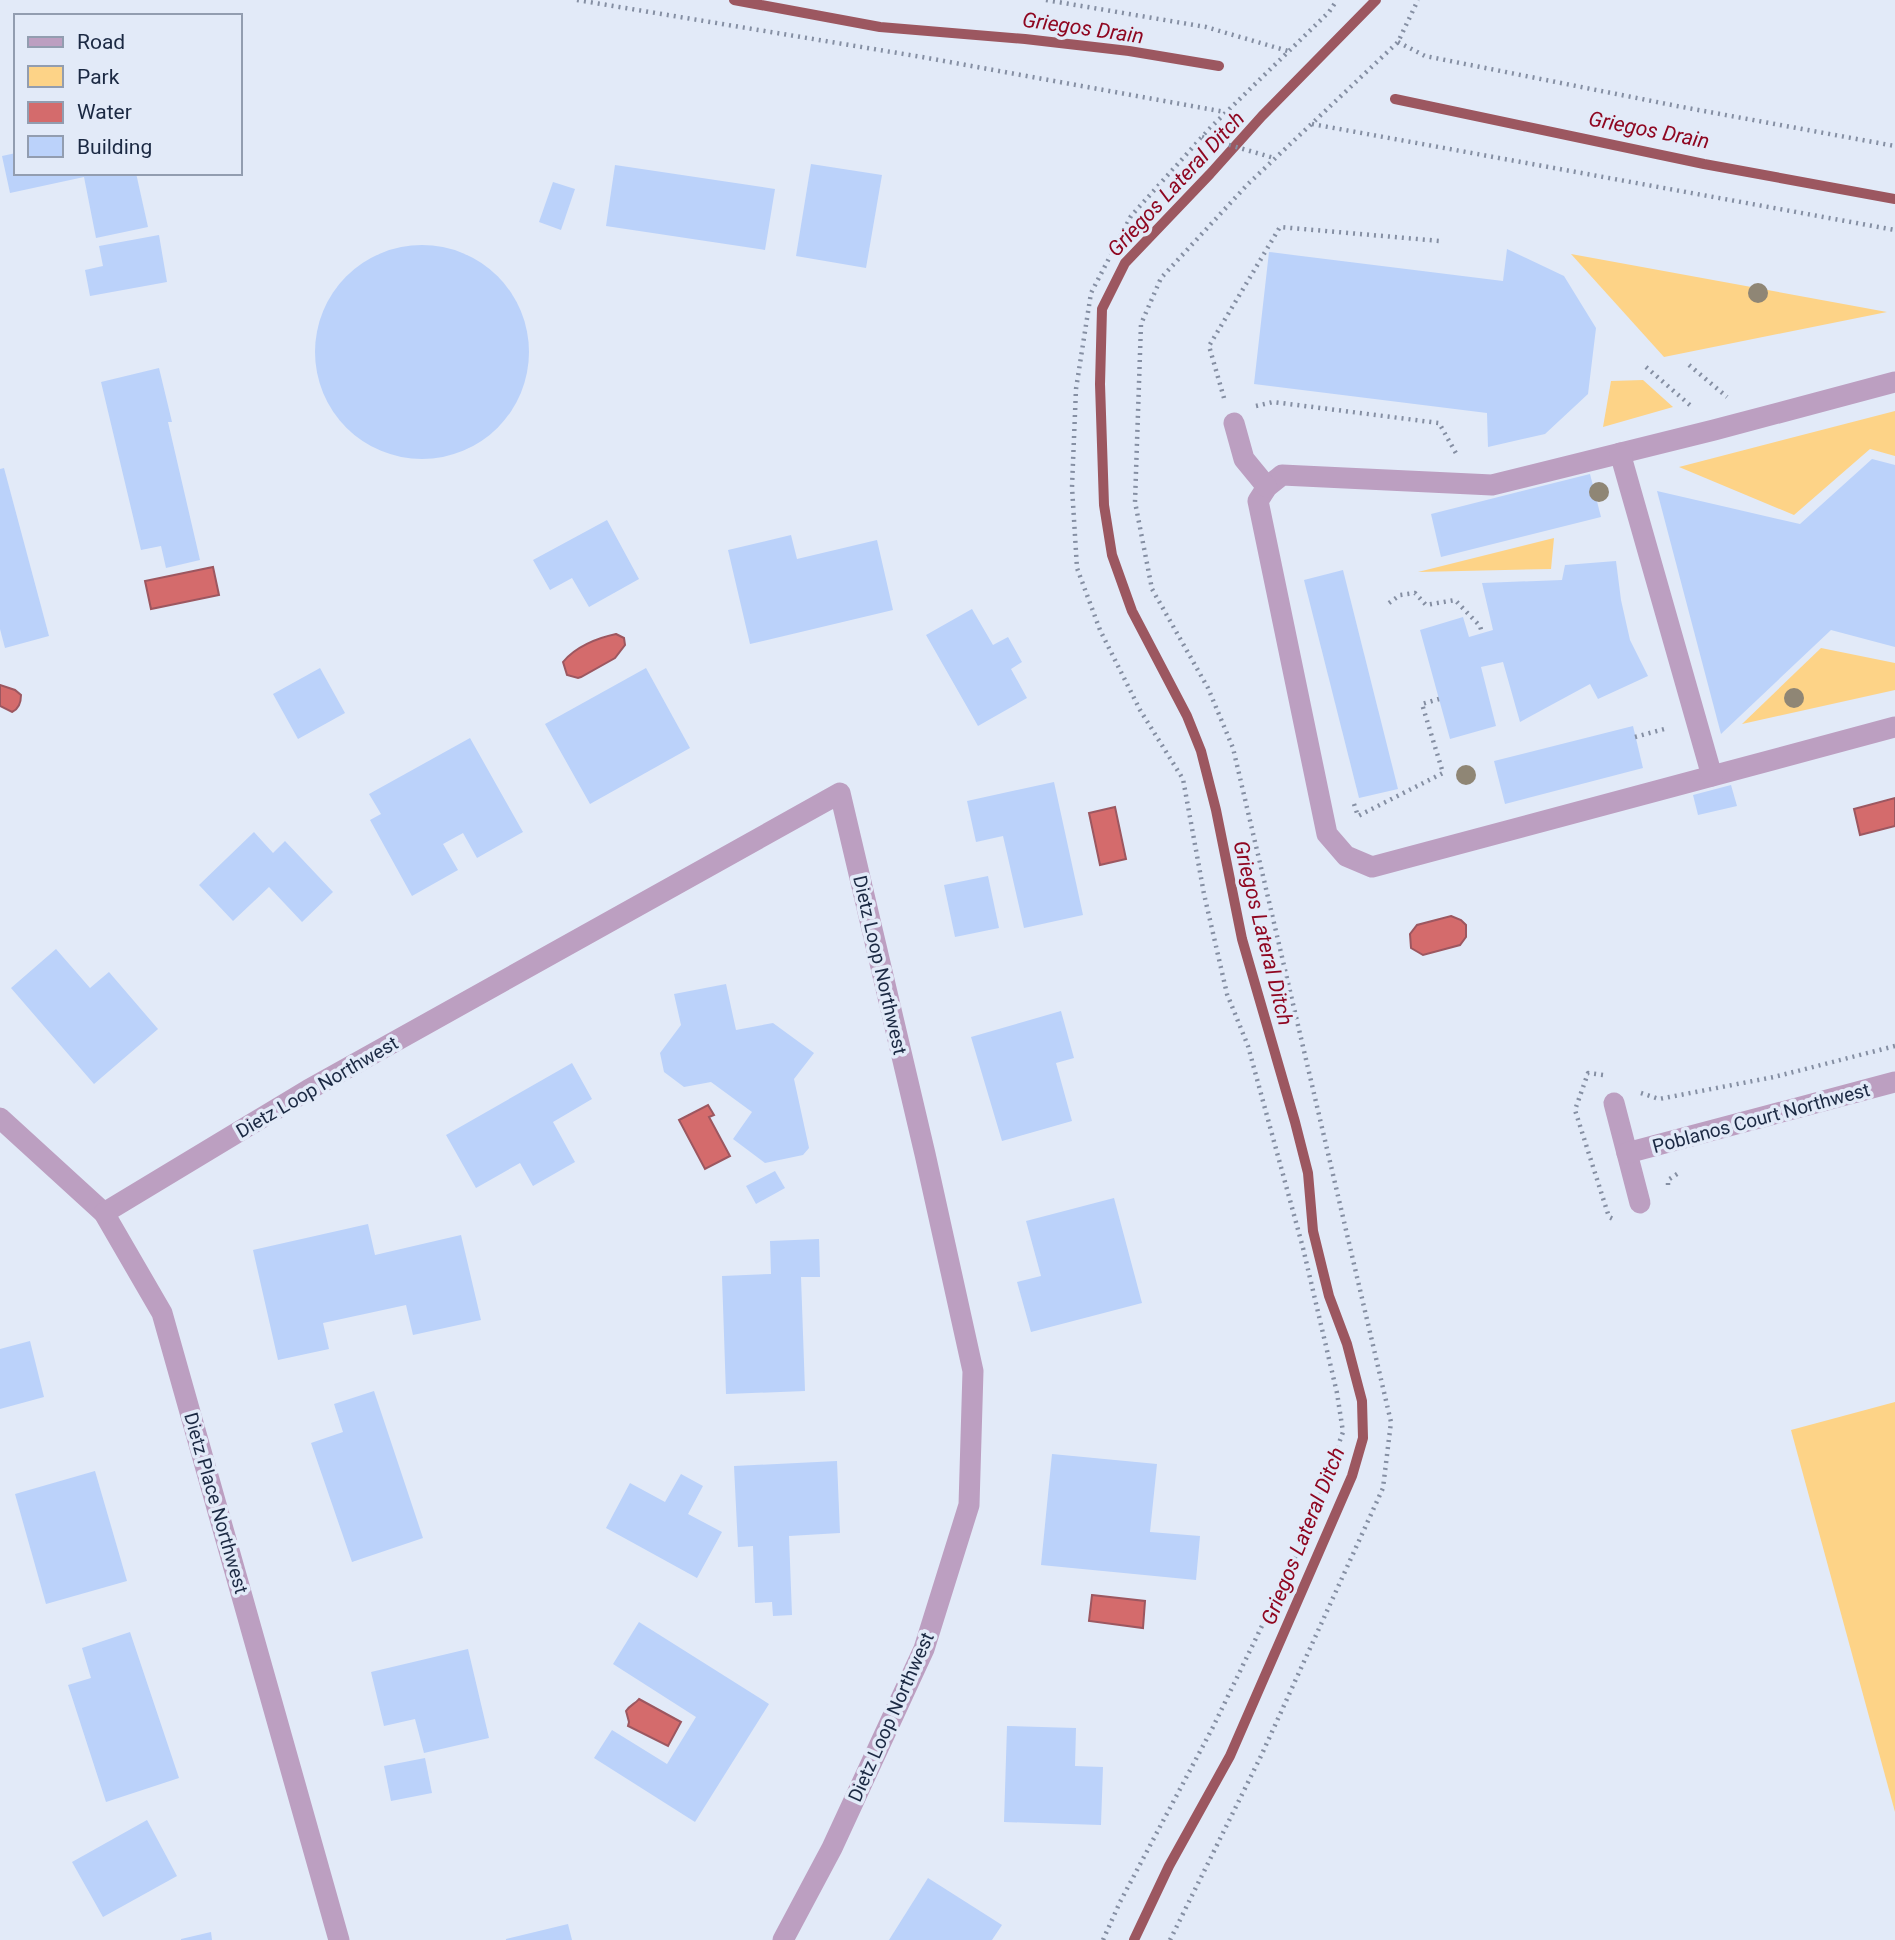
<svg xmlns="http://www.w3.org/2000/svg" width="1895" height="1940" font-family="Roboto,sans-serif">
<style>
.green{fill:#fdd387}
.water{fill:#d46b6c;stroke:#9c5760;stroke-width:2}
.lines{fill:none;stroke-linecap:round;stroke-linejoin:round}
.stream{stroke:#9c5760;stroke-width:10}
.building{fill:#bbd2fa}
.path{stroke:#858fa3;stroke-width:4.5;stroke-dasharray:2 5;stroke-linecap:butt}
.service{stroke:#bc9fc1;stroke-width:21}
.minor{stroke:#bc9fc1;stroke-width:21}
.tree{fill:#8f8675}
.labels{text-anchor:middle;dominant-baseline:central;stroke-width:7;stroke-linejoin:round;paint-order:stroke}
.street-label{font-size:19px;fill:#1b2943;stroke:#e2eaf8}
.water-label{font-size:21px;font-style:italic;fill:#8f0721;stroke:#e2eaf8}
</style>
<rect width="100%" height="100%" fill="#e2eaf8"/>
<g class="green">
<path d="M 1571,254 L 1887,312 L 1664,357 Z"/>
<path d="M 1643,380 L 1673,407 L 1603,427 L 1611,381 Z"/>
<path d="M 1895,411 L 1895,456 L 1870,449 L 1794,515 L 1679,467 Z"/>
<path d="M 1554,538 L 1551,569 L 1418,572 Z"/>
<path d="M 1821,648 L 1895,663 L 1895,690 L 1742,724 Z"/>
<path d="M 1895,1402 L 1895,1812 L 1791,1430 Z"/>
</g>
<g class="water">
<path d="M 213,567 L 219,595 L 151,609 L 145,581 Z"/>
<path d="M 616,634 L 624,638 L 625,645 L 615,658 L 581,677 L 578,678 L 567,675 L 563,662 C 575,647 597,638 616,634 Z"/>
<path d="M 0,685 L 15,690 L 21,695 C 21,702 19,709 12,712 L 0,706 Z"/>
<path d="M 1895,798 L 1895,826 L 1860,835 L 1854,809 Z"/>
<path d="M 1115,807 L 1126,859 L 1100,865 L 1089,813 Z"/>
<path d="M 1451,916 L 1461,920 L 1466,925 L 1466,937 L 1460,945 L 1423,955 L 1411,948 L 1410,934 L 1417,925 Z"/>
<path d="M 708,1105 L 714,1115 L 709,1117 L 730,1156 L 705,1169 L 679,1120 Z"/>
<path d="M 1092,1595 L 1145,1601 L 1143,1628 L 1089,1621 Z"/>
<path d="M 639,1699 L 681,1722 L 668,1746 L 628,1726 L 629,1722 L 626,1711 C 630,1705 635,1704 639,1699 Z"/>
</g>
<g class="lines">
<g class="stream">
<path d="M 734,0 L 880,27 L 1025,39 L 1129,51 L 1219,66"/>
<path d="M 1395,99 L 1704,164 L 1895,199"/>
<path d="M 1134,1940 L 1169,1866 L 1230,1756 L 1352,1476 L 1363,1438 L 1362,1401 L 1347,1344 L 1329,1296 L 1313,1231 L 1308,1173 L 1295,1122 L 1242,939 L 1216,810 L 1201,751 L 1187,716 L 1132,611 L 1112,555 L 1104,505 L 1100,384 L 1102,309 L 1125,263 L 1210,174 L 1262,116 L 1376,0"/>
</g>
</g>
<g class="building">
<path d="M 16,153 L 16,173 L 136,173 L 148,227 L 96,238 L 84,177 L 10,193 L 2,156 Z"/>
<path d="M 811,164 L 882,175 L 866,268 L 796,256 Z"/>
<path d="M 615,165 L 775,189 L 765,250 L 606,226 Z"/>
<path d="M 553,182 L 575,189 L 561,230 L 539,222 Z"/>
<path d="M 159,235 L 167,282 L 90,296 L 85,270 L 103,266 L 99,246 Z"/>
<circle cx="422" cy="352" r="107"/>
<path d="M 1507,249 L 1564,276 L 1596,328 L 1588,394 L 1545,434 L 1488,447 L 1487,413 L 1254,384 L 1269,252 L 1503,281 Z"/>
<path d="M 159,368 L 172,422 L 168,422 L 200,560 L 166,568 L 161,546 L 141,550 L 101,382 Z"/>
<path d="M 1872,459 L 1895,465 L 1895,647 L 1831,630 L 1721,734 L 1657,491 L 1800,524 Z"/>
<path d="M 4,468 L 49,636 L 5,648 L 0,629 L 0,469 Z"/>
<path d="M 1590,474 L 1601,517 L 1441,557 L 1431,514 Z"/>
<path d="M 607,520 L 639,579 L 589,607 L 572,578 L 550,590 L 533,560 Z"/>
<path d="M 791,535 L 797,559 L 877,540 L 893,610 L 750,644 L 728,550 Z"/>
<path d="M 1616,561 L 1621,600 L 1630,640 L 1648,676 L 1598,699 L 1590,684 L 1520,722 L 1503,662 L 1481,667 L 1496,726 L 1450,739 L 1420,630 L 1463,617 L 1469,637 L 1493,630 L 1482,583 L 1562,580 L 1565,565 Z"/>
<path d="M 1343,570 L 1398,789 L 1359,798 L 1304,580 Z"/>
<path d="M 972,609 L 993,645 L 1008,637 L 1022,662 L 1011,669 L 1027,698 L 978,726 L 926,635 Z"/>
<path d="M 320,668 L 345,713 L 298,739 L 273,694 Z"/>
<path d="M 646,668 L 690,748 L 590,804 L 545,724 Z"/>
<path d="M 1633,726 L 1643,768 L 1505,804 L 1494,761 Z"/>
<path d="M 470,738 L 523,832 L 477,858 L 463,833 L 443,844 L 458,870 L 412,896 L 370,820 L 381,814 L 369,794 Z"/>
<path d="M 1054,782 L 1083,915 L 1024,928 L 1003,836 L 976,842 L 967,801 Z"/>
<path d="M 1731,785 L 1737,806 L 1698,815 L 1693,795 Z"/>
<path d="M 254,832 L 273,853 L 285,841 L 333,892 L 302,922 L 269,887 L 233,921 L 199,885 Z"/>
<path d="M 988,876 L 999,928 L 955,937 L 944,885 Z"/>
<path d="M 56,949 L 90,988 L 109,972 L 158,1029 L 94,1084 L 11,988 Z"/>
<path d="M 726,984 L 736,1030 L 773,1023 L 814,1053 L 794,1079 L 809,1148 L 803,1155 L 765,1163 L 733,1139 L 752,1112 L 711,1082 L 684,1087 L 664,1072 L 660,1053 L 681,1025 L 674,994 Z"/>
<path d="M 1061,1011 L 1074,1058 L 1056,1063 L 1072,1121 L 1002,1141 L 971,1037 Z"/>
<path d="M 572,1063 L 592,1099 L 553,1122 L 575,1162 L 533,1186 L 520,1163 L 476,1188 L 446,1135 Z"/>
<path d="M 775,1171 L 785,1188 L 756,1204 L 746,1186 Z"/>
<path d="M 1114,1198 L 1142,1303 L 1031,1332 L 1017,1282 L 1041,1276 L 1026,1221 Z"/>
<path d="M 368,1224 L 375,1255 L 461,1235 L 481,1320 L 413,1335 L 406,1305 L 323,1323 L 329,1349 L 278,1360 L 253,1250 Z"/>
<path d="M 819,1239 L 820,1277 L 801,1277 L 805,1391 L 726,1394 L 722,1276 L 771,1274 L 770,1241 Z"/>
<path d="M 30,1341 L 44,1397 L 0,1409 L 0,1349 Z"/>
<path d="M 374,1391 L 423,1538 L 352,1562 L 311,1443 L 343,1432 L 334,1404 Z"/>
<path d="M 1052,1454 L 1157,1464 L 1150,1532 L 1200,1536 L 1196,1580 L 1041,1565 Z"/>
<path d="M 837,1461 L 840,1533 L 789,1536 L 792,1615 L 773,1616 L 772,1602 L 755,1603 L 753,1546 L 738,1547 L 734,1466 Z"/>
<path d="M 95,1471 L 127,1581 L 46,1604 L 15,1494 Z"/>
<path d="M 681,1474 L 703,1486 L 688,1514 L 722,1532 L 697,1578 L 606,1528 L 630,1483 L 665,1502 Z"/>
<path d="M 639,1622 L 769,1704 L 695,1822 L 594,1758 L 612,1730 L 667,1764 L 696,1717 L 613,1664 Z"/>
<path d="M 130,1632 L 179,1778 L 106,1802 L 68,1685 L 91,1678 L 82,1648 Z"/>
<path d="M 468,1649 L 489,1738 L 424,1753 L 415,1719 L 384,1726 L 371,1672 Z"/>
<path d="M 1007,1726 L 1076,1728 L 1075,1766 L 1103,1767 L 1101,1825 L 1004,1822 Z"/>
<path d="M 425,1758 L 432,1793 L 391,1801 L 384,1766 Z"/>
<path d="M 147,1820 L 177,1876 L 103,1917 L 72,1862 Z"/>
<path d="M 928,1878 L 1002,1925 L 992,1940 L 889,1940 Z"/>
<path d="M 568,1924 L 572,1940 L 506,1940 L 506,1939 Z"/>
<path d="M 211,1932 L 212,1940 L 181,1940 L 181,1939 Z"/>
</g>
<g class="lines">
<g class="path">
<path d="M 577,0 L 922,57 L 1225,112"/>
<path d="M 1046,0 L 1206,27 L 1288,51"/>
<path d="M 1398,42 L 1425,56 L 1682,107 L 1895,146"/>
<path d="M 1312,124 L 1895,230"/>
<path d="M 1202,137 L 1274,158"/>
<path d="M 1689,365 L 1727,397"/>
<path d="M 1646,367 L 1691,406"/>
<path d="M 1224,398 L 1209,346 L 1280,227 L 1440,241"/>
<path d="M 1256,406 L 1273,402 L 1439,423 L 1457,455"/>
<path d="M 1389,603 L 1400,595 L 1415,593 L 1426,605 L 1455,600 L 1480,626 L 1482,633"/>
<path d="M 1635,737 L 1668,728"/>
<path d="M 1354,804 L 1358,816 L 1443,773 L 1422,704 L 1439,699"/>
<path d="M 1603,1075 L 1588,1073 L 1575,1110 L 1609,1217 L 1615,1220"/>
<path d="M 1641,1093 L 1659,1099 L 1774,1077 L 1895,1046"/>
<path d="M 1668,1185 L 1668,1180 L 1680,1172"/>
<path d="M 1103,1940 L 1120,1902 L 1213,1727 L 1305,1537 L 1343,1432 L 1337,1393 L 1303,1248 L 1248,1046 L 1227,994 L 1204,894 L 1183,779 L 1140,710 L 1100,630 L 1077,568 L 1072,487 L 1076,389 L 1091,293 L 1131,216 L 1211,127 L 1329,12 L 1337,0"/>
<path d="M 1170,1940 L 1261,1756 L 1383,1488 L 1391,1422 L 1233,748 L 1208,688 L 1152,589 L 1135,502 L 1141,324 L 1161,278 L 1248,184 L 1398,42 L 1418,0"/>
</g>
<g class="service">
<path d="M 1895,382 L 1714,430 L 1492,485 L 1282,475 L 1267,487 L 1258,501 L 1327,834 L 1346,856 L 1372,867 L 1895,727"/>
<path d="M 1234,423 L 1244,459 L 1267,487"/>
<path d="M 1620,453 L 1712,776"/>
</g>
<g class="minor">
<path d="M 1614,1103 L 1640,1203"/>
<path d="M 0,1118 L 104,1213 L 162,1313 L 339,1940"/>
<path d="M 1627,1153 L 1895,1082"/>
<path d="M 104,1213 L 308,1090 L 840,793 L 925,1154 L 973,1371 L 969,1505 L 924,1649 L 832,1848 L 783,1940"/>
</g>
</g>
<g class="tree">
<circle cx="1758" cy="293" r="10"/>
<circle cx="1599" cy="492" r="10"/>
<circle cx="1794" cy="698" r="10"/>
<circle cx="1466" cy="775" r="10"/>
</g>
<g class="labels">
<g class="street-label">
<text transform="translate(880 965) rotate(77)">Dietz Loop Northwest</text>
<text transform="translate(317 1087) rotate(-30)">Dietz Loop Northwest</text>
<text transform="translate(1761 1118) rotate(-15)">Poblanos Court Northwest</text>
<text transform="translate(216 1503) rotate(74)">Dietz Place Northwest</text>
<text transform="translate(891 1717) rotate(-66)">Dietz Loop Northwest</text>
</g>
<g class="water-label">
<text transform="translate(1083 28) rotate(8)">Griegos Drain</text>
<text transform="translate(1649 130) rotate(11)">Griegos Drain</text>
<text transform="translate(1176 184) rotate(-47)">Griegos Lateral Ditch</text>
<text transform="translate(1263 933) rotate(76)">Griegos Lateral Ditch</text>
<text transform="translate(1303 1536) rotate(-68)">Griegos Lateral Ditch</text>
</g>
</g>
<rect x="14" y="14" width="228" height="161" fill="#e2eaf8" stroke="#929db0" stroke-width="2"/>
<rect x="28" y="37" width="35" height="10" fill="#bc9fc1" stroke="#929db0" stroke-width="2"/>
<text x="77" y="49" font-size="21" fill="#1b2943">Road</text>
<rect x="28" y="66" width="35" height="21" fill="#fdd387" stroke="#929db0" stroke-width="2"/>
<text x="77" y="84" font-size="21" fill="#1b2943">Park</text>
<rect x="28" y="102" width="35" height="21" fill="#d46b6c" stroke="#929db0" stroke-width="2"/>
<text x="77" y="119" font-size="21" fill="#1b2943">Water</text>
<rect x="28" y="136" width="35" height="21" fill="#bbd2fa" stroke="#929db0" stroke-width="2"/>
<text x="77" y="154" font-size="21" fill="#1b2943">Building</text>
</svg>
